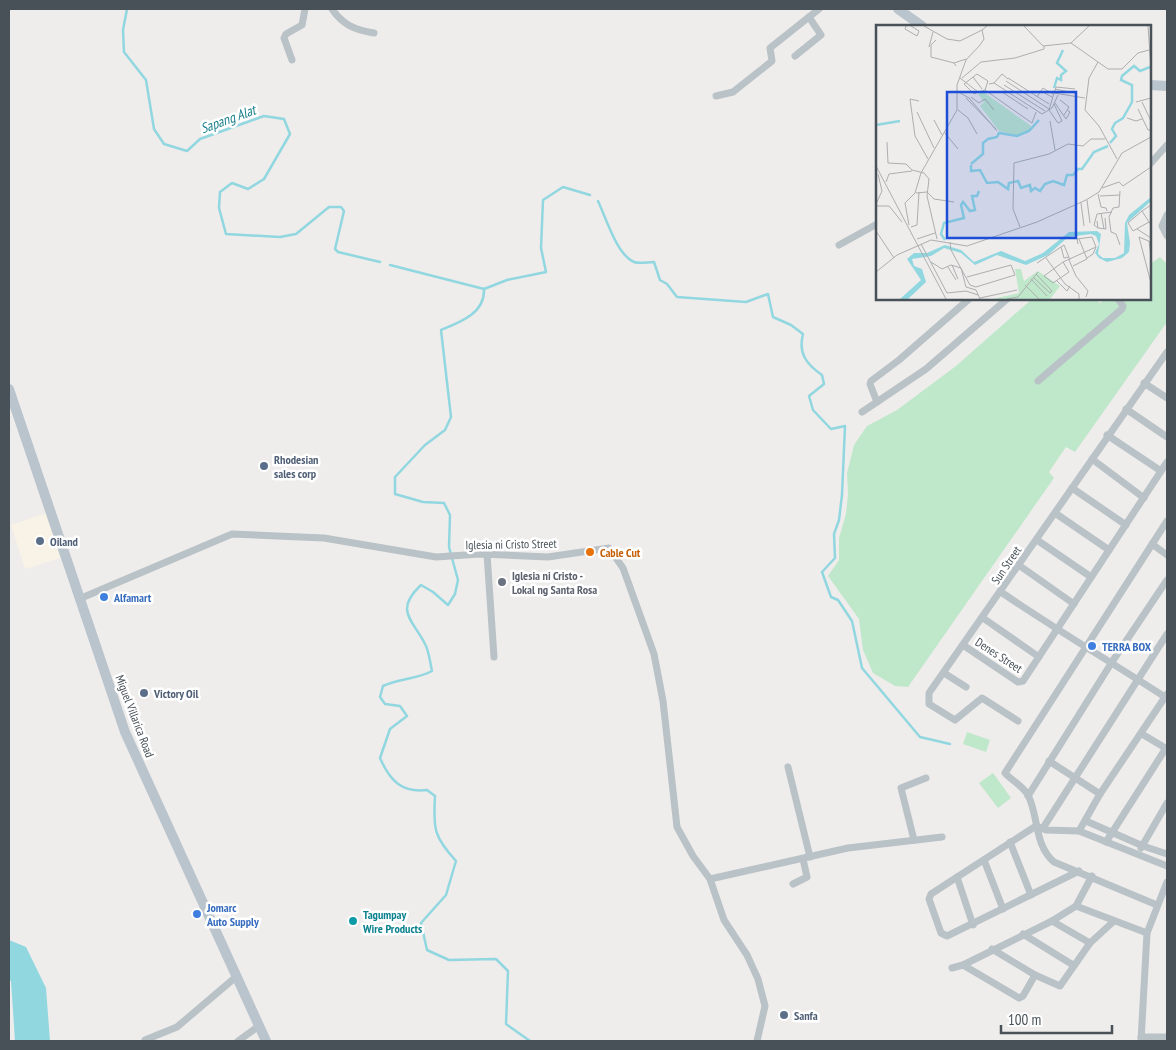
<svg xmlns="http://www.w3.org/2000/svg" width="1176" height="1050" font-family="'PT Sans Narrow',sans-serif">
<style>
.commercial{fill:#f9f2e6}
.green{fill:#bfe8cb}
.water{fill:#91d7e0}
.lines{fill:none;stroke-linecap:round;stroke-linejoin:round}
.stream{stroke:#91d7e0;stroke-width:2.5}
.street{stroke:#b9c2c7;stroke-width:7}
.secondary{stroke:#bac4cc;stroke-width:10}
.service-dot{fill:#5c6f8a;stroke:#fff;stroke-width:2}
.food-dot{fill:#e8710a;stroke:#fff;stroke-width:2}
.worship-dot{fill:#6b7280;stroke:#fff;stroke-width:2}
.shop-dot{fill:#3f7fe0;stroke:#fff;stroke-width:2}
.culture-dot{fill:#0f9aa8;stroke:#fff;stroke-width:2}
.labels{text-anchor:middle;dominant-baseline:central;stroke-width:5;stroke-linejoin:round;paint-order:stroke}
.service-label{font-size:12px;font-weight:bold;fill:#4e5e75;stroke:#fff;text-anchor:start}
.street-label{font-size:12px;fill:#475157;stroke:#fff}
.food-label{font-size:12px;font-weight:bold;fill:#c56008;stroke:#fff;text-anchor:start}
.worship-label{font-size:12px;font-weight:bold;fill:#5b616d;stroke:#fff;text-anchor:start}
.shop-label{font-size:12px;font-weight:bold;fill:#366cbe;stroke:#fff;text-anchor:start}
.culture-label{font-size:12px;font-weight:bold;fill:#0d838f;stroke:#fff;text-anchor:start}
.water-label{font-size:14px;font-style:italic;fill:#1b808d;stroke:#fff}
.inset-river{fill:none;stroke:#91d7e0;stroke-width:2.5}
.inset-road{fill:none;stroke:#acaeb0;stroke-width:1}
.view{fill:#1d4ed8;fill-opacity:0.15;stroke:#1d4ed8;stroke-width:2.5}
.inset-edge{fill:none;stroke:#475157;stroke-width:2.5}
</style>
<rect width="100%" height="100%" fill="#efecec"/>
<path class="commercial" d="M 46,513 L 60,558 L 25,569 L 11,525 Z"/>
<g class="green">
<path d="M 1160,257 L 1167,264 L 1167,322 L 1075,452 L 1066,447 L 1049,472 L 1054,478 L 908,687 L 895,686 L 873,673 L 863,650 L 859,619 L 828,576 L 839,560 L 839,538 L 846,514 L 848,494 L 847,473 L 854,445 L 867,426 L 897,410 L 956,366 L 1032,299 L 1096,299 L 1100,303 L 1105,299 L 1150,299 L 1150,264 Z"/>
<path d="M 967,732 L 990,740 L 986,752 L 963,744 Z"/>
<path d="M 993,773 L 1011,798 L 998,808 L 979,783 Z"/>
</g>
<path class="water" d="M 9,940 L 26,947 L 46,988 L 50,1041 L 15,1041 L 11,981 L 9,980 Z"/>
<g class="lines">
<g class="stream">
<path d="M 127,9 L 123,30 L 124,52 L 146,80 L 154,129 L 164,144 L 187,151 L 200,139 L 264,116 L 284,119 L 290,134 L 264,179 L 248,189 L 232,183 L 220,192 L 219,208 L 226,234 L 280,237 L 296,234 L 329,207 L 341,207 L 344,211 L 335,249 L 338,252 L 380,262"/>
<path d="M 598,201 C 606,218 617,255 634,262 C 639,264 648,262 654,262 L 660,280 L 667,284 L 677,297 L 746,302 L 768,294 L 773,317 L 791,325 L 803,334 C 798,353 806,364 822,375 L 824,384 L 809,396 L 813,410 L 831,429 L 845,426 L 842,495 L 839,520 L 834,534 L 835,558 L 822,572 L 831,597 L 838,600 L 852,621 L 862,668 L 920,737 L 950,744"/>
<path d="M 390,265 L 484,289"/>
<path d="M 484,289 C 485,313 461,322 441,330 L 451,417 L 445,430 L 425,445 L 395,477 L 395,494 L 423,502 L 444,503 L 450,515 L 449,547 L 458,580 L 455,594 L 448,605 L 433,592 L 421,585 C 393,611 414,621 425,644 C 429,651 430,662 432,671 C 418,679 400,678 383,686 L 380,697 L 385,704 L 400,706 L 407,716 L 390,729 L 380,758 C 390,781 402,793 427,790 L 435,796 C 433,829 434,837 456,861 L 446,895 L 421,923 L 427,950 L 449,960 L 496,959 L 508,971 L 506,1024 L 530,1041"/>
<path d="M 484,289 L 507,280 L 546,272 L 541,248 L 543,200 L 563,187 L 590,195"/>
</g>
<g class="street">
<path d="M 332,9 C 343,25 355,30 374,33"/>
<path d="M 795,56 L 821,35 L 809,17"/>
<path d="M 292,60 L 284,38 L 286,34 L 302,25 L 305,9"/>
<path d="M 716,96 L 733,92 L 772,61 L 770,48 L 819,9"/>
<path d="M 1150,164 L 1167,145"/>
<path d="M 1167,215 L 1162,226 L 1167,236"/>
<path d="M 839,245 L 877,224"/>
<path d="M 1038,381 L 1122,309 L 1123,306 L 1118,299"/>
<path d="M 1144,383 L 1167,398"/>
<path d="M 877,402 L 870,384 L 871,381 L 899,360 L 969,299"/>
<path d="M 1126,409 L 1167,437"/>
<path d="M 862,412 L 926,369 L 1007,299"/>
<path d="M 1107,435 L 1161,471"/>
<path d="M 1092,459 L 1144,498"/>
<path d="M 1072,488 L 1126,525"/>
<path d="M 1055,513 L 1109,550"/>
<path d="M 1037,540 L 1091,577"/>
<path d="M 1152,544 L 1167,555"/>
<path d="M 487,554 L 494,657"/>
<path d="M 1020,566 L 1074,604"/>
<path d="M 1001,592 C 1055,629 1111,662 1165,697"/>
<path d="M 79,599 L 232,534 L 324,538 L 436,557 L 480,554 L 548,557 L 609,548 L 623,568 L 654,654 L 663,701 L 677,827 L 693,856 L 710,879 L 724,920 L 747,955 L 758,979 L 765,1006 L 757,1041"/>
<path d="M 983,618 L 1039,657"/>
<path d="M 963,645 L 1018,682 L 1023,681 L 1167,462"/>
<path d="M 944,673 L 966,687"/>
<path d="M 1018,721 L 982,698 L 955,720 L 929,704 L 929,693 L 1167,352"/>
<path d="M 1142,734 L 1167,749"/>
<path d="M 1049,761 L 1100,794"/>
<path d="M 788,767 L 810,857"/>
<path d="M 1028,796 L 1112,662 L 1167,580"/>
<path d="M 1086,821 L 1143,846 L 1167,854"/>
<path d="M 1043,828 L 1167,634"/>
<path d="M 1079,831 L 1100,794 L 1167,694"/>
<path d="M 914,840 L 901,788 L 926,778"/>
<path d="M 1010,842 L 1031,895"/>
<path d="M 1106,842 L 1166,748"/>
<path d="M 1141,848 L 1167,803"/>
<path d="M 984,860 L 1003,909"/>
<path d="M 1079,871 L 947,936 L 941,933 L 929,899 L 931,894 L 1036,826 L 1046,830 L 1079,831 L 1167,866"/>
<path d="M 957,877 L 973,925"/>
<path d="M 710,879 L 848,848 L 942,837"/>
<path d="M 793,884 L 807,877 L 803,859"/>
<path d="M 1157,905 L 1054,862 C 1034,845 1039,817 1028,795 C 1024,787 1011,780 1005,773 L 1167,521"/>
<path d="M 1076,906 L 1147,933"/>
<path d="M 1052,921 L 1090,943"/>
<path d="M 1023,934 L 1073,965"/>
<path d="M 992,949 L 1035,975 L 1060,986 L 1090,943 L 1114,921"/>
<path d="M 952,968 L 963,965"/>
<path d="M 1035,975 L 1023,996 L 1019,998 L 963,965 L 1052,921 L 1076,906 L 1092,876"/>
<path d="M 1141,1037 L 1167,1037"/>
<path d="M 145,1040 L 177,1027 L 237,976"/>
<path d="M 238,1041 L 259,1026"/>
<path d="M 1141,1041 L 1147,933 L 1167,882"/>
</g>
<g class="secondary">
<path d="M 898,9 L 922,26"/>
<path d="M 1150,85 L 1167,86"/>
<path d="M 9,389 L 125,732 L 266,1041"/>
</g>
</g>
<g class="service-dot">
<circle cx="264" cy="466" r="5"/>
<circle cx="40" cy="541" r="5"/>
<circle cx="144" cy="693" r="5"/>
<circle cx="784" cy="1015" r="5"/>
</g>
<circle class="food-dot" cx="590" cy="552" r="5"/>
<circle class="worship-dot" cx="502" cy="582" r="5"/>
<g class="shop-dot">
<circle cx="104" cy="597" r="5"/>
<circle cx="1092" cy="646" r="5"/>
<circle cx="197" cy="914" r="5"/>
</g>
<circle class="culture-dot" cx="353" cy="921" r="5"/>
<g class="labels">
<g class="service-label">
<text x="274" y="459">Rhodesian<tspan x="274" dy="14">sales corp</tspan></text>
<text x="50" y="541">Oiland</text>
<text x="154" y="693">Victory Oil</text>
<text x="794" y="1015">Sanfa</text>
</g>
<g class="street-label">
<text transform="translate(511 544) rotate(-1)">Iglesia ni Cristo Street</text>
<text transform="translate(1006 565) rotate(-56)">Sun Street</text>
<text transform="translate(999 655) rotate(33)">Denes Street</text>
<text transform="translate(135 716) rotate(69)">Miguel Villarica Road</text>
</g>
<g class="food-label">
<text x="600" y="552">Cable Cut</text>
</g>
<g class="worship-label">
<text x="512" y="575">Iglesia ni Cristo -<tspan x="512" dy="14">Lokal ng Santa Rosa</tspan></text>
</g>
<g class="shop-label">
<text x="114" y="597">Alfamart</text>
<text x="1102" y="646">TERRA BOX</text>
<text x="207" y="907">Jomarc<tspan x="207" dy="14">Auto Supply</tspan></text>
</g>
<g class="culture-label">
<text x="363" y="914">Tagumpay<tspan x="363" dy="14">Wire Products</tspan></text>
</g>
<g class="water-label">
<text transform="translate(228 119) rotate(-20)">Sapang Alat</text>
</g>
</g>
<g transform="translate(876 25)">
<rect width="275" height="275" fill="#efecec"/>
<path d="M 106,66 L 155,101 L 154,105 L 142,111 L 123,106 L 104,81 L 108,77 L 102,69 ZM 139,244 L 145,244 L 148,256 L 162,246 L 184,261 L 174,274 L 117,274 L 143,268 Z" fill="#bfe8cb"/>
<path d="M 275,172 L 275,176 L 251,198 L 254,218 L 253,227 L 246,233 L 231,237 L 223,233 L 219,228 L 223,219 L 220,211 L 215,209 L 192,212 L 172,230 L 150,240 L 121,230 L 99,240 L 85,228 L 68,223 L 55,231 L 36,234 L 38,241 L 46,244 L 50,257 L 32,274 L 24,274 L 45,255 L 31,234 L 38,228 L 51,228 L 69,220 L 85,225 L 98,237 L 125,226 L 149,236 L 167,228 L 193,207 L 221,206 L 225,209 L 222,229 L 227,233 L 239,233 L 248,228 L 249,198 L 253,190 Z" fill="#91d7e0"/>
<path class="inset-river" d="M 178,63 L 181,53 L 185,55 L 185,50 L 190,46 L 181,38 L 187,25M 0,100 L 24,96M 234,118 L 240,111 L 236,104 L 239,98 L 247,93 L 256,77 L 256,60 L 245,55 L 246,51 L 258,41 L 264,46 L 274,42M 95,139 L 107,129 L 107,118 L 112,114 L 121,112 L 123,108 L 141,111 L 153,106 L 163,95M 95,140 L 95,146 L 104,145 L 111,158 L 122,157 L 132,164 L 133,158 L 142,156 L 145,163 L 154,160 L 155,166 L 159,163 L 164,166 L 169,159 L 177,156 L 188,160 L 191,150 L 197,150 L 202,144 L 206,144 L 218,127 L 232,121M 69,215 L 65,209 L 68,198 L 88,193 L 85,180 L 87,177 L 94,186 L 99,185 L 96,171 L 101,171 L 103,166"/>
<path class="inset-road" d="M 30,1 L 29,4 L 41,11 L 43,6 L 35,1M 48,1 L 71,14 L 84,16 L 106,5M 148,1 L 167,21 L 195,18 L 232,44 L 246,44 L 262,28 L 273,25M 272,1 L 275,44M 60,15 L 55,20 L 55,32 L 78,38M 195,18 L 213,1M 53,22 L 57,7M 222,37 L 213,53 L 209,85 L 223,101 L 241,134M 80,41 L 78,38 L 90,34M 97,52 L 106,64M 84,53 L 102,67 L 109,65 L 156,98 L 160,87M 86,53 L 105,37 L 139,33 L 168,24 L 168,21M 132,53 L 173,79M 130,56 L 173,84M 118,58 L 126,49 L 132,54M 113,59 L 118,58 L 166,89 L 176,83 L 182,70M 128,60 L 169,86M 179,64 L 199,68M 81,66 L 93,73 L 121,106M 165,66 L 167,63 L 177,69M 102,67 L 98,69 L 88,59 L 101,49 L 112,56 L 109,65M 126,67 L 152,84M 178,68 L 180,62 L 199,64M 95,72 L 103,78 L 109,74 L 118,85M 161,72 L 165,66 L 176,72M 90,73 L 120,104M 184,75 L 193,82 L 188,90M 43,76 L 34,74 L 39,111 L 52,134M 260,77 L 275,73M 266,77 L 275,96M 179,78 L 190,94 L 194,87 L 191,85M 178,79 L 186,96 L 182,98 L 173,85 L 178,68 L 209,73M 262,84 L 272,105 L 275,105M 82,85 L 92,93 L 101,109M 41,87 L 58,123M 251,93 L 260,96 L 266,94M 58,95 L 66,110M 174,96 L 179,125M 68,107 L 82,124M 11,117 L 12,138 L 30,139 L 36,145M 0,141 L 70,274M 36,145 L 48,148 L 53,154 L 51,171 L 61,214M 45,148 L 81,85 L 81,60 L 90,35 L 104,20 L 108,14 L 106,5 L 111,1M 10,157 L 13,149 L 36,146M 226,163 L 243,157 L 247,161 L 275,142M 244,166 L 243,182 L 237,183 L 233,192 L 235,207 L 240,209 L 244,220M 40,168 L 51,167 L 58,174 L 78,177M 222,169 L 225,182 L 230,183 L 231,186M 224,171 L 244,170M 211,175 L 214,198M 205,178 L 208,201M 0,179 L 6,166 L 2,149M 275,180 L 266,186 L 275,200M 0,181 L 13,181 L 26,197M 266,186 L 252,198 L 257,206 L 273,197M 225,188 L 228,204M 221,196 L 222,203 L 230,204 L 229,193M 33,200 L 29,178 L 39,168 L 45,148M 35,202 L 41,200 L 43,167M 144,202 L 137,184 L 138,138 L 173,129 L 192,119 L 207,121 L 215,114 L 229,114M 222,203 L 218,200 L 221,189 L 236,187M 261,204 L 275,213M 0,206 L 18,233M 41,214 L 59,208M 273,216 L 275,232M 74,217 L 75,225 L 94,260 L 100,262 L 139,250 L 135,240 L 91,252M 275,217 L 263,212 L 275,258M 45,219 L 71,268 L 90,266 L 102,270M 202,219 L 201,214 L 216,212 L 220,222 L 217,229 L 211,233M 185,222 L 188,233 L 193,232M 170,233 L 189,259 L 203,269 L 203,274M 193,235 L 200,251 L 212,266 L 210,272M 55,237 L 66,244 L 75,240 L 85,243 L 90,262 L 100,265 L 104,274M 187,237 L 193,247 L 177,258 L 168,251 L 187,237 L 220,222M 161,238 L 188,220 L 194,235M 76,240 L 82,254M 197,241 L 211,234 L 203,214M 72,242 L 80,255M 0,247 L 21,230 L 55,215 L 91,221 L 161,197 L 210,175 L 223,167 L 246,128 L 275,112M 157,252 L 174,268 L 176,266 L 160,249M 155,254 L 171,271M 180,255 L 191,266 L 194,261M 149,260 L 163,274M 104,273 L 141,265M 131,274 L 142,272 L 162,247"/>
<path class="view" d="M 71,67 L 200,67 L 200,213 L 71,213 Z"/>
<rect width="275" height="275" class="inset-edge"/>
</g>
<rect width="1176" height="1050" fill="none" stroke="#475157" stroke-width="20"/>
<path d="M1001 1025v8h111v-8" fill="none" stroke="#475157" stroke-width="2.5"/>
<text x="1008" y="1025" font-size="15" fill="#475157" stroke="#ffffff" stroke-width="4" paint-order="stroke">100 m</text>
</svg>
